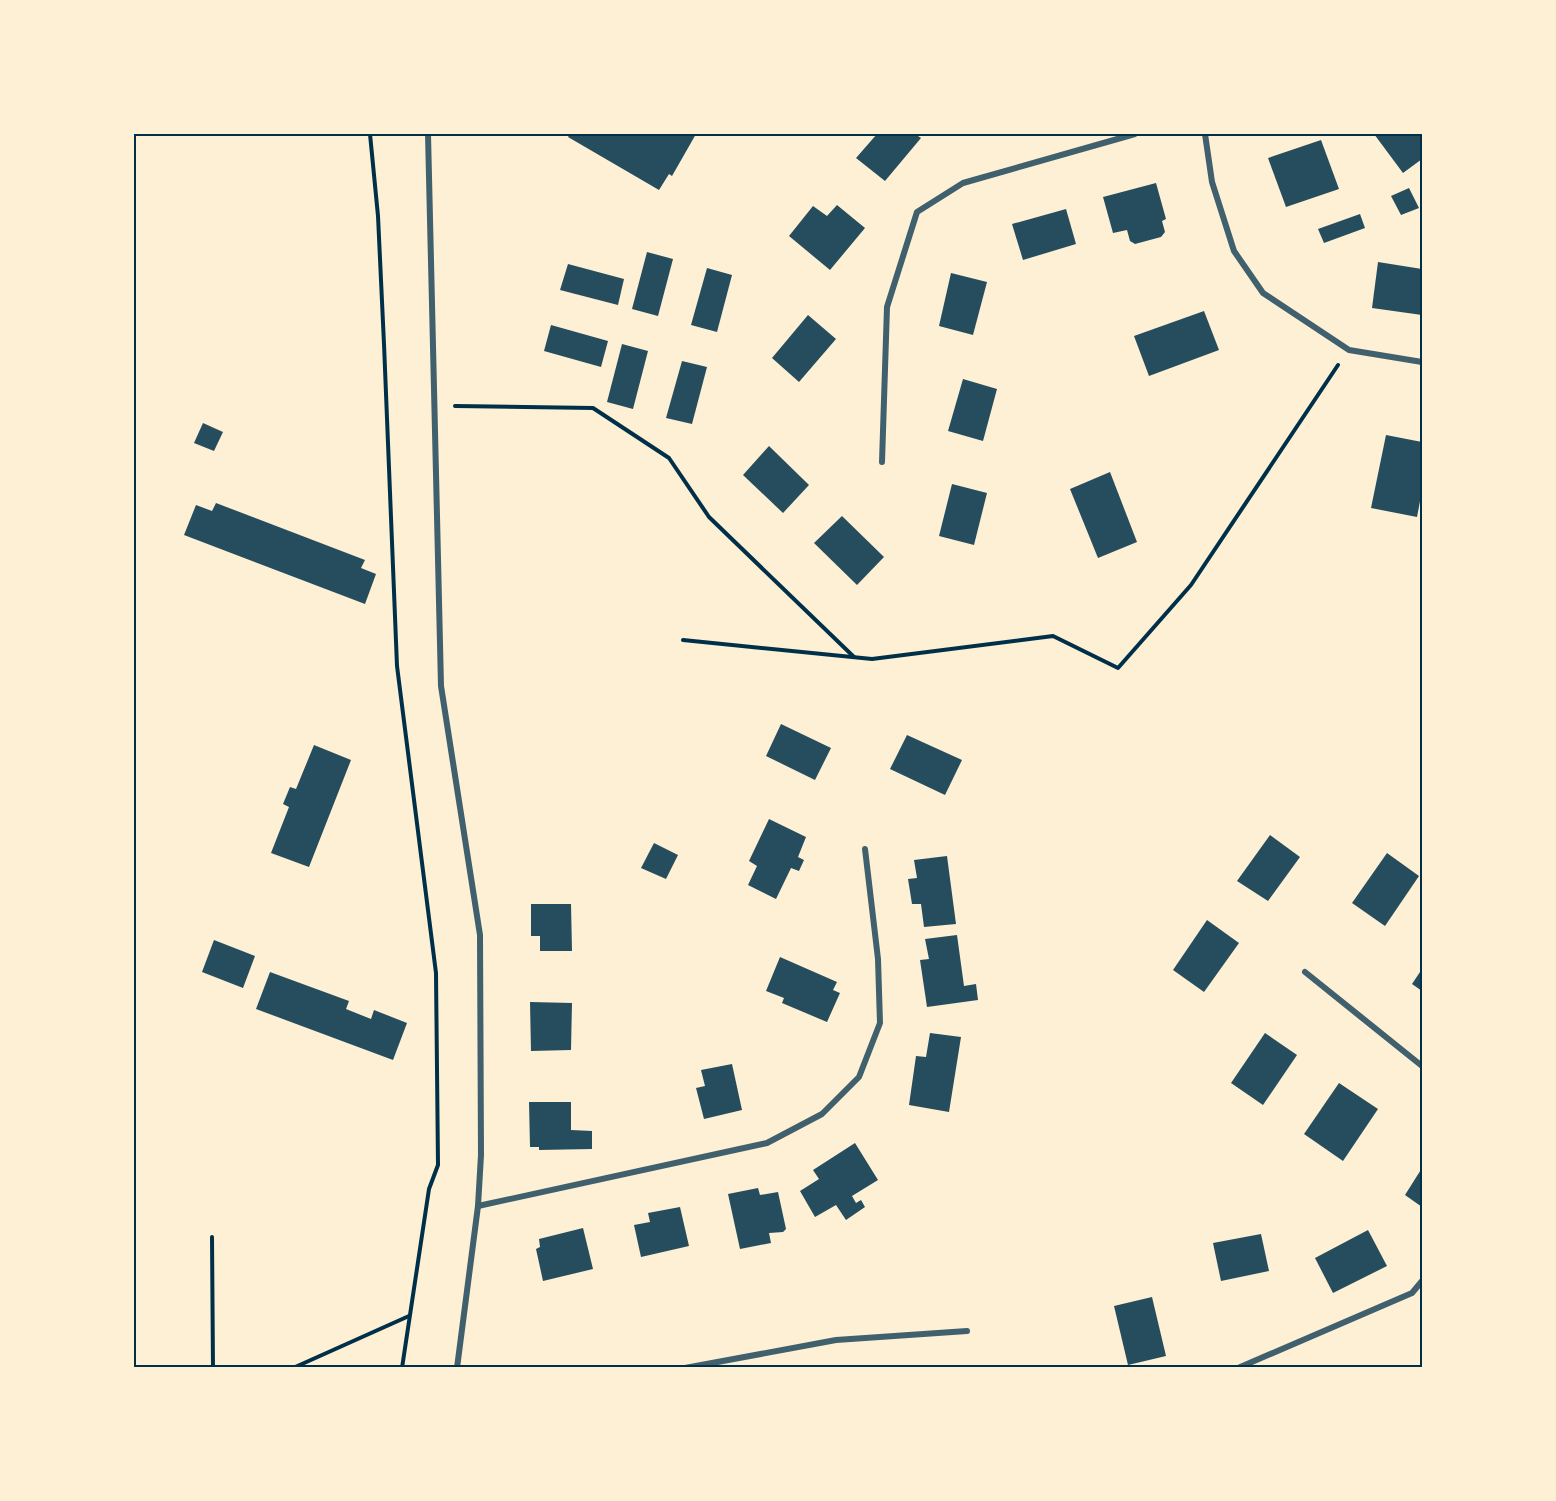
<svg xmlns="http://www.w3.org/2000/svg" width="1556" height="1501" font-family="Figtree,sans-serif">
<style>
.building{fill:#264d5e}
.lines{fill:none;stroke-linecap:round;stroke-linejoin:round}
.path{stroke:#003049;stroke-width:4}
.minor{stroke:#3f606c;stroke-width:6}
.neatline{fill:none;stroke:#003049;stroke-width:2}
</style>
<rect width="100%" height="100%" fill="#fdf0d5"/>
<g class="building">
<path d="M 570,134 L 696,134 L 672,176 L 669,174 L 659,190 L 568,137 Z"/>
<path d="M 877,134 L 915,134 L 921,138 L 885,181 L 856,158 Z"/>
<path d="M 1374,134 L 1422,134 L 1422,159 L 1403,173 Z"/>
<path d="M 1321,140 L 1339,189 L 1286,207 L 1268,158 Z"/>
<path d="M 1156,183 L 1166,219 L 1162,221 L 1165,232 L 1161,237 L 1135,244 L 1130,241 L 1127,230 L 1113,233 L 1103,197 Z"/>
<path d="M 1409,188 L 1419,208 L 1401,215 L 1391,196 Z"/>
<path d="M 837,205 L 865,228 L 830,270 L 789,236 L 813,206 L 827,216 Z"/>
<path d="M 1066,209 L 1076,244 L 1023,260 L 1012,224 Z"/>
<path d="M 1360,214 L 1365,228 L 1324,243 L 1318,229 Z"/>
<path d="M 647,252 L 673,259 L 658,316 L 632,309 Z"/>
<path d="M 1378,262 L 1422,269 L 1422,315 L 1372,308 Z"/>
<path d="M 568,264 L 624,279 L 618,305 L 560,290 Z"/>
<path d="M 707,268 L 732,275 L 717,332 L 691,325 Z"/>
<path d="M 951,273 L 987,282 L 973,335 L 939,326 Z"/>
<path d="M 1204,311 L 1219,350 L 1149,376 L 1134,336 Z"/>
<path d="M 808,315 L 836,339 L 799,382 L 772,358 Z"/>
<path d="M 551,325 L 608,341 L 601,367 L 544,351 Z"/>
<path d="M 622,344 L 648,351 L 633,409 L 607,402 Z"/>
<path d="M 682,361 L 707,367 L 692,424 L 666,418 Z"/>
<path d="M 963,379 L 997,389 L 983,441 L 948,431 Z"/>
<path d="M 203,423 L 223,432 L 214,451 L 194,443 Z"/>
<path d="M 1386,435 L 1422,442 L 1422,491 L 1417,517 L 1371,508 Z"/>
<path d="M 769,446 L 809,485 L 783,513 L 743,475 Z"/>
<path d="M 1110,472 L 1137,542 L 1098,558 L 1070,489 Z"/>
<path d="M 952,484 L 987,493 L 974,545 L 939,536 Z"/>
<path d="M 216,503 L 365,560 L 361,568 L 376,574 L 365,604 L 184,535 L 196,505 L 212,511 Z"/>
<path d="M 842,516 L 884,557 L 857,585 L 814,543 Z"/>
<path d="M 781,724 L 831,748 L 815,780 L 766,756 Z"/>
<path d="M 907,735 L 962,760 L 945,795 L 890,769 Z"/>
<path d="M 314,745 L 351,760 L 309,867 L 271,853 L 289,807 L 283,804 L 290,787 L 296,789 Z"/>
<path d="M 769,819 L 806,837 L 798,857 L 804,860 L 799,871 L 791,868 L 776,899 L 748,885 L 757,866 L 749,861 Z"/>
<path d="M 1270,835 L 1300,857 L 1268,901 L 1237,881 Z"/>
<path d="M 654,843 L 678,855 L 666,879 L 641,868 Z"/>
<path d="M 1387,853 L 1419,876 L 1385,926 L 1352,903 Z"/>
<path d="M 947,856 L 956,924 L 924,927 L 921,904 L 912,904 L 908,879 L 917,878 L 914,860 Z"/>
<path d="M 531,904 L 571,904 L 572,951 L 540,951 L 540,936 L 531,936 Z"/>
<path d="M 1207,920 L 1239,943 L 1204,992 L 1173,970 Z"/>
<path d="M 957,935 L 964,986 L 976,984 L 978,1000 L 927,1007 L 920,960 L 929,959 L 925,939 Z"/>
<path d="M 214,940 L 255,956 L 243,988 L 202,972 Z"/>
<path d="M 780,957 L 837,982 L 833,990 L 840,993 L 827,1022 L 782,1003 L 784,998 L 766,991 Z"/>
<path d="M 1422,969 L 1422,991 L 1412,984 Z"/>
<path d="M 270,972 L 349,1001 L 346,1009 L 371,1019 L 374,1010 L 407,1023 L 393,1060 L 256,1009 Z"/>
<path d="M 530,1002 L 572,1003 L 571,1050 L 531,1051 Z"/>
<path d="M 930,1033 L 961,1037 L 949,1112 L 909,1105 L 916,1056 L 926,1057 Z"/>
<path d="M 1265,1033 L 1297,1055 L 1263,1105 L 1231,1083 Z"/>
<path d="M 732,1064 L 742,1110 L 704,1119 L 696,1088 L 705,1086 L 701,1070 Z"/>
<path d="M 1339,1083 L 1378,1109 L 1343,1161 L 1304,1134 Z"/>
<path d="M 529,1102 L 571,1102 L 571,1130 L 592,1131 L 592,1149 L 539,1150 L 539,1147 L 530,1147 Z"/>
<path d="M 855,1143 L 878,1180 L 852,1196 L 856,1203 L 861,1200 L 865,1207 L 846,1220 L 836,1205 L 815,1217 L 800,1191 L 819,1179 L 813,1170 Z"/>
<path d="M 1422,1168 L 1422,1207 L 1405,1195 Z"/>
<path d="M 758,1188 L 760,1195 L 778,1192 L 786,1229 L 783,1232 L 769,1233 L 771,1243 L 740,1249 L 728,1194 Z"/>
<path d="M 680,1207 L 689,1246 L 641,1257 L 634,1225 L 650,1222 L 648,1213 Z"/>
<path d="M 583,1228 L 593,1269 L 543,1281 L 536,1249 L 540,1247 L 539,1239 Z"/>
<path d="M 1368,1230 L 1387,1266 L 1333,1293 L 1315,1258 Z"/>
<path d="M 1261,1234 L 1269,1271 L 1221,1281 L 1213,1243 Z"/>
<path d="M 1152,1297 L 1166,1356 L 1128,1365 L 1114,1306 Z"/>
</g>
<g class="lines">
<g class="path">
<path d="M 370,134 L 378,216 L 384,344 L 397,666 L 436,973 L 438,1165 L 429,1189 L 402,1368"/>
<path d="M 455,406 L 593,408 L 669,458 L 709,517 L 854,657"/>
<path d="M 683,640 L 872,659 L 1053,636 L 1118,668 L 1191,585 L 1338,365"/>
<path d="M 212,1237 L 213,1368"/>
<path d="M 293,1368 L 409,1316"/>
</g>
<g class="minor">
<path d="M 428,134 L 441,686 L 480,935 L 481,1155 L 478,1206 L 457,1368"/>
<path d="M 1205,134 L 1212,182 L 1234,251 L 1263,293 L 1349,350 L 1422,362"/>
<path d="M 882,462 L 887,307 L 917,212 L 963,183 L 1135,134"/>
<path d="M 1305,972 L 1422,1066"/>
<path d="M 478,1206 L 767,1143 L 822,1114 L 859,1077 L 880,1023 L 878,959 L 865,849"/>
<path d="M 685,1368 L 836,1340 L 967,1331"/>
<path d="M 1238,1368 L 1412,1293 L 1422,1281"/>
</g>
</g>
<rect width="1556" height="1501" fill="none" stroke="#fdf0d5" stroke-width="270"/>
<rect x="135" y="135" width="1286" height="1231" class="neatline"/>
</svg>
